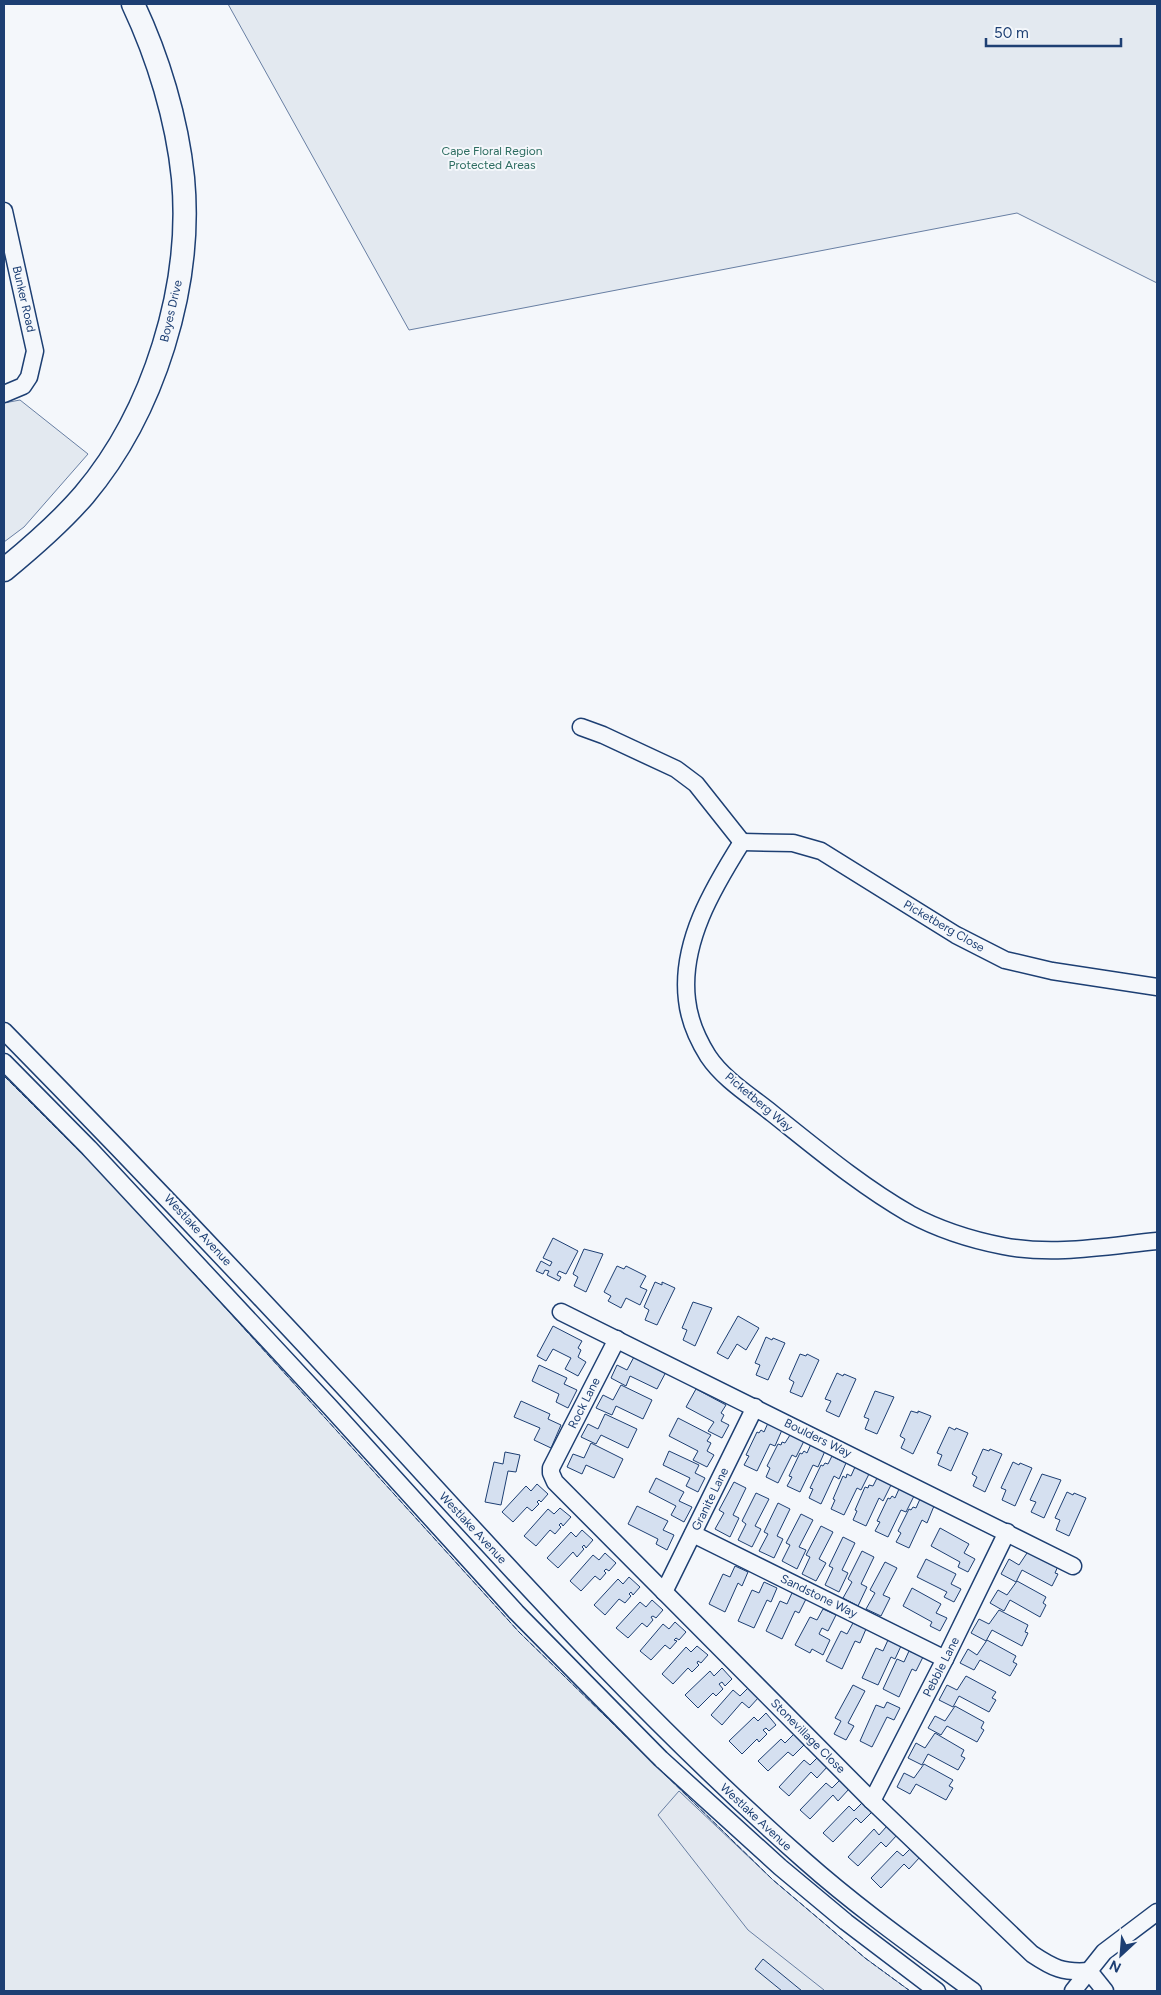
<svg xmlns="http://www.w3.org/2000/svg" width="1161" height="1995" font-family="Figtree,sans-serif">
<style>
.green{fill:#e3e9f0;stroke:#687fa3}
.parking{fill:#e3e8f0;stroke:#687fa3}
.building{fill:#d5e0f0;stroke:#1d3f73}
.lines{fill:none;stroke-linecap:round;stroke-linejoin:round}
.street-casing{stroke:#1d3f73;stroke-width:19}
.secondary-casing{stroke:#1d3f73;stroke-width:25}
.street{stroke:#f4f7fb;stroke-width:16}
.secondary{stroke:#f4f7fb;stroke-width:22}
.fence{stroke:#1d3f73;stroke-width:1;stroke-dasharray:6 2.5;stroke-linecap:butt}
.labels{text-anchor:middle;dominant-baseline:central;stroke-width:4;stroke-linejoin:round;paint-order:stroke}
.park-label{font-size:12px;fill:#2c6c60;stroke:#f4f7fb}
.street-label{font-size:12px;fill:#1d3f73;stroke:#f4f7fb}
</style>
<rect width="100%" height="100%" fill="#f4f7fb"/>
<g class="green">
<path d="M 228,4 L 1157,4 L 1157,283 L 1017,213 L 409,330 Z"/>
<path d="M 20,400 L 88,454 L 24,527 L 4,542 L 4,403 Z"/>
<path d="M 4,1076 L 115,1186 L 519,1632 L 773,1880 L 865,1958 L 910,1991 L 4,1991 Z"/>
</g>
<path class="parking" d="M 679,1791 L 773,1880 L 865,1958 L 910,1991 L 822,1991 L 824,1990 L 748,1930 L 658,1815 Z"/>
<g class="building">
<path d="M 553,1238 L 578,1251 L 566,1274 L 559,1271 L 557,1275 L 561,1277 L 559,1281 L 547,1275 L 549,1271 L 545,1270 L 543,1274 L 536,1271 L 541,1261 L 550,1266 L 552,1262 L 543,1258 Z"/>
<path d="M 584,1249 L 603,1254 L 586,1292 L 574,1286 L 578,1277 L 573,1274 Z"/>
<path d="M 617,1266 L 624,1269 L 626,1266 L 646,1276 L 640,1287 L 647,1290 L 640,1305 L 626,1298 L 621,1308 L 608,1301 L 611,1296 L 604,1292 Z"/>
<path d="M 655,1282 L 662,1285 L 662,1282 L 675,1288 L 657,1325 L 645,1320 L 649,1310 L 644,1307 Z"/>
<path d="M 693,1302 L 712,1308 L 695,1346 L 683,1340 L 687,1330 L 682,1328 Z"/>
<path d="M 738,1316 L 759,1328 L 746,1350 L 737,1344 L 728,1359 L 717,1353 Z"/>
<path d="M 553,1326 L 582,1341 L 578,1348 L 581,1350 L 578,1357 L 586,1362 L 578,1376 L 565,1369 L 571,1358 L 553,1349 L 546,1361 L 537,1356 Z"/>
<path d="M 766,1337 L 772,1340 L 773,1338 L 785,1343 L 768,1380 L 756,1375 L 760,1365 L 755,1363 Z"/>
<path d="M 800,1354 L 806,1356 L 807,1354 L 819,1360 L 802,1397 L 790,1392 L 794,1382 L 789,1379 Z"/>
<path d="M 635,1355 L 667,1370 L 657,1389 L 630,1376 L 626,1386 L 611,1378 L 617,1365 L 627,1370 Z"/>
<path d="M 539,1365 L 567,1378 L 564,1384 L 577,1390 L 568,1408 L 556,1402 L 559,1394 L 532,1381 Z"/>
<path d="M 837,1373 L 843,1376 L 844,1374 L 856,1379 L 839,1417 L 826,1411 L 831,1401 L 825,1399 Z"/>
<path d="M 621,1385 L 652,1400 L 643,1419 L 616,1406 L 612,1415 L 596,1408 L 603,1395 L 613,1400 Z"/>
<path d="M 696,1389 L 726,1405 L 721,1413 L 724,1415 L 721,1421 L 729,1425 L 722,1438 L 708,1431 L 714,1422 L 686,1407 Z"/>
<path d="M 875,1391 L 894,1397 L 877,1434 L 865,1429 L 869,1419 L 864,1417 Z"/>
<path d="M 521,1401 L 550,1414 L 548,1419 L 561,1425 L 551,1448 L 534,1440 L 540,1428 L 514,1417 Z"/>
<path d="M 911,1411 L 918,1413 L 918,1411 L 931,1416 L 913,1454 L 901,1448 L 905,1439 L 900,1436 Z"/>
<path d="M 605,1414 L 637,1429 L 628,1448 L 601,1435 L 596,1444 L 581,1437 L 588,1424 L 598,1429 Z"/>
<path d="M 678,1418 L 711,1435 L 707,1441 L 711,1443 L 707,1451 L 714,1455 L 707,1467 L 693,1460 L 698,1451 L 669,1436 Z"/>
<path d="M 768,1423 L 782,1430 L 775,1446 L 770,1444 L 757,1471 L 744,1465 L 749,1456 L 746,1455 L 757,1432 L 759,1433 L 761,1430 L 764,1432 Z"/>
<path d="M 949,1427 L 955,1430 L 956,1428 L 968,1433 L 951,1471 L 938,1465 L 942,1455 L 937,1453 Z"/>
<path d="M 790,1435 L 804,1441 L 796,1457 L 792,1455 L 778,1483 L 766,1477 L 770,1468 L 767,1466 L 778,1444 L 781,1445 L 782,1442 L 785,1443 Z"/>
<path d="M 591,1443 L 623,1459 L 614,1478 L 586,1465 L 582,1474 L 567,1467 L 573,1454 L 584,1458 Z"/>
<path d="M 811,1444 L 825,1451 L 818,1467 L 813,1465 L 800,1492 L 787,1486 L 792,1477 L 789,1476 L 800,1453 L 802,1454 L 804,1451 L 807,1453 Z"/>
<path d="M 983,1449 L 989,1451 L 990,1449 L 1002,1454 L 985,1492 L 973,1486 L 977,1477 L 972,1474 Z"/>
<path d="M 669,1451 L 699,1465 L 695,1473 L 705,1478 L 698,1492 L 686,1486 L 690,1478 L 663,1465 Z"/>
<path d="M 505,1452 L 520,1455 L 516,1472 L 508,1471 L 501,1505 L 485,1502 L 494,1462 L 503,1464 Z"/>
<path d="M 832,1456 L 846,1463 L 839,1479 L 834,1476 L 821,1504 L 809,1498 L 813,1489 L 810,1488 L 821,1465 L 823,1466 L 825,1463 L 828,1464 Z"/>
<path d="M 1013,1462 L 1019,1465 L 1020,1463 L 1032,1468 L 1015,1506 L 1002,1500 L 1006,1490 L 1001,1488 Z"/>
<path d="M 855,1467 L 869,1474 L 861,1490 L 857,1488 L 844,1515 L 831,1509 L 835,1500 L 833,1499 L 843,1476 L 846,1478 L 847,1474 L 851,1476 Z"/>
<path d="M 1042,1474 L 1061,1480 L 1044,1518 L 1031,1512 L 1036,1502 L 1030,1500 Z"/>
<path d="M 656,1478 L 684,1492 L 679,1501 L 692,1507 L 684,1522 L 671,1515 L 676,1506 L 649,1492 Z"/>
<path d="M 877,1478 L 891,1485 L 883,1501 L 879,1498 L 866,1526 L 853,1520 L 857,1511 L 855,1510 L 865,1487 L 868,1488 L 869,1485 L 873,1486 Z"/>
<path d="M 734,1482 L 746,1488 L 733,1515 L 739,1518 L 730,1537 L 715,1529 L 724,1513 L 719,1510 Z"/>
<path d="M 537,1484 L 548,1494 L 541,1502 L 539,1500 L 537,1502 L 539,1504 L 532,1511 L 527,1507 L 513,1522 L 502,1512 L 526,1486 L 531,1491 Z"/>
<path d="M 899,1489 L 914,1496 L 906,1512 L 901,1510 L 888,1537 L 875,1531 L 880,1522 L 877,1521 L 888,1498 L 890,1499 L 892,1496 L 895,1498 Z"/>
<path d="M 1067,1492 L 1073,1495 L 1074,1493 L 1086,1498 L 1069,1536 L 1056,1530 L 1060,1520 L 1055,1518 Z"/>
<path d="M 756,1493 L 769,1499 L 755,1526 L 761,1529 L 752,1547 L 738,1540 L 746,1524 L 742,1521 Z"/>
<path d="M 920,1499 L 934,1506 L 927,1523 L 922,1520 L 909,1548 L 896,1542 L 901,1533 L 898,1531 L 909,1509 L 911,1510 L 913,1507 L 916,1508 Z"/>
<path d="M 778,1503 L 790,1509 L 777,1536 L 783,1539 L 774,1558 L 759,1551 L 768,1534 L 764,1532 Z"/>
<path d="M 637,1506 L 668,1521 L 663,1530 L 674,1535 L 667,1550 L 656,1544 L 658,1539 L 628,1524 Z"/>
<path d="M 560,1508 L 571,1517 L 563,1526 L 561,1523 L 559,1525 L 561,1527 L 555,1534 L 550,1530 L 536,1546 L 524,1536 L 548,1509 L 554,1514 Z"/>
<path d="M 801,1514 L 813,1520 L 799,1547 L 806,1550 L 797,1569 L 782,1561 L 790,1545 L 786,1543 Z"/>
<path d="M 821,1526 L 833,1532 L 819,1559 L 826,1563 L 816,1581 L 802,1574 L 810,1557 L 806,1555 Z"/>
<path d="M 940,1528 L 969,1544 L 964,1553 L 975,1559 L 968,1572 L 958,1567 L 960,1562 L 931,1546 Z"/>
<path d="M 582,1530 L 593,1540 L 586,1548 L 584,1545 L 582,1547 L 584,1549 L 577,1557 L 573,1552 L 558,1568 L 547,1558 L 571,1532 L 576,1537 Z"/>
<path d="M 843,1537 L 855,1543 L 842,1570 L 848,1573 L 839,1592 L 825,1585 L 833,1568 L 829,1566 Z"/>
<path d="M 1029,1550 L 1058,1566 L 1055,1573 L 1058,1574 L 1052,1586 L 1022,1570 L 1016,1582 L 1001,1574 L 1009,1559 L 1019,1565 Z"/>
<path d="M 862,1551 L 874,1557 L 861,1584 L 867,1587 L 858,1606 L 843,1598 L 852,1582 L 848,1579 Z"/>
<path d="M 605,1553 L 616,1563 L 609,1571 L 606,1569 L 604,1571 L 606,1573 L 600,1580 L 595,1576 L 581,1591 L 570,1581 L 593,1555 L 599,1560 Z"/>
<path d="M 926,1559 L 956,1574 L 951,1584 L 961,1589 L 954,1602 L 944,1597 L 947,1592 L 917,1577 Z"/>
<path d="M 885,1562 L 897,1568 L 883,1595 L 890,1598 L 881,1616 L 866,1609 L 875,1593 L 870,1590 Z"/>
<path d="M 735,1566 L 748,1572 L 742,1586 L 738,1583 L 725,1612 L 709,1604 L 723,1574 L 730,1577 Z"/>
<path d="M 629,1577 L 640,1587 L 633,1595 L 631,1592 L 629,1594 L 631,1596 L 625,1603 L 619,1599 L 605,1615 L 594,1605 L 618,1579 L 623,1584 Z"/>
<path d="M 1017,1581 L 1046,1597 L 1043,1603 L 1046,1605 L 1040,1617 L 1010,1600 L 1004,1611 L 990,1603 L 998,1590 L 1007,1595 Z"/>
<path d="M 764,1582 L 777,1588 L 771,1602 L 767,1600 L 754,1628 L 738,1621 L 752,1590 L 759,1593 Z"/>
<path d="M 912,1588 L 941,1604 L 936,1613 L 947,1618 L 940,1631 L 930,1626 L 932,1622 L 903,1606 Z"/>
<path d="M 792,1593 L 806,1599 L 799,1613 L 795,1611 L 782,1639 L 766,1631 L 780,1601 L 787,1604 Z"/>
<path d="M 652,1600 L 663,1610 L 656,1618 L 653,1616 L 651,1617 L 653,1620 L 647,1627 L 642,1623 L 628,1638 L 616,1628 L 640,1602 L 646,1607 Z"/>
<path d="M 823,1609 L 836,1615 L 828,1631 L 822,1628 L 819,1634 L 830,1640 L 823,1655 L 812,1649 L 810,1653 L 795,1645 L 810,1617 L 817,1620 Z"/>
<path d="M 999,1610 L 1028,1625 L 1025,1632 L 1028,1633 L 1022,1646 L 992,1630 L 986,1641 L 971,1633 L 979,1619 L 989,1624 Z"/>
<path d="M 675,1622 L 686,1632 L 679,1640 L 676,1638 L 674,1640 L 677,1641 L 670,1649 L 665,1645 L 651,1660 L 640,1651 L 663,1624 L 669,1629 Z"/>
<path d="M 853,1623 L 866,1629 L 860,1643 L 855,1641 L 842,1669 L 826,1661 L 841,1631 L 847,1634 Z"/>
<path d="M 888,1640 L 901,1646 L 895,1659 L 891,1657 L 878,1685 L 862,1678 L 876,1648 L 883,1651 Z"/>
<path d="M 987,1640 L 1016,1656 L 1013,1662 L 1017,1664 L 1010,1676 L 980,1660 L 974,1670 L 960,1663 L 968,1649 L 977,1655 Z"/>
<path d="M 697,1646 L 708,1655 L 701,1663 L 698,1661 L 697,1663 L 699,1665 L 692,1672 L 688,1668 L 673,1684 L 662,1674 L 686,1647 L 691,1652 Z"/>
<path d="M 909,1651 L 923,1657 L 916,1671 L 912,1669 L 899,1697 L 883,1689 L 897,1659 L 904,1662 Z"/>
<path d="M 722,1668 L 732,1679 L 725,1686 L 722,1682 L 719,1684 L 723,1689 L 716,1696 L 713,1693 L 698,1708 L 685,1695 L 710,1671 L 714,1676 Z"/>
<path d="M 966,1676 L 996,1692 L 992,1698 L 996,1700 L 989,1712 L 959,1696 L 953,1707 L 939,1700 L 947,1685 L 957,1690 Z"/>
<path d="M 853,1685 L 865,1691 L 848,1723 L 854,1726 L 846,1740 L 834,1734 L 841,1721 L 835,1718 Z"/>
<path d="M 748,1688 L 759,1697 L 749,1708 L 742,1702 L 722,1725 L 711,1715 L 733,1690 L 740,1696 Z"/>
<path d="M 887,1702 L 900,1708 L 894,1720 L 887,1717 L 872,1747 L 860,1741 L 876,1705 L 884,1708 Z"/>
<path d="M 955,1706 L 984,1722 L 981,1728 L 984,1730 L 977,1742 L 947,1726 L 941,1735 L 928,1728 L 935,1716 L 945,1721 Z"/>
<path d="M 766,1713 L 776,1725 L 769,1731 L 766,1728 L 763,1730 L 767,1734 L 759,1742 L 757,1739 L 742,1754 L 729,1741 L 754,1717 L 758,1721 Z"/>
<path d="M 795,1733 L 806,1743 L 793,1756 L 788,1752 L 768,1771 L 758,1761 L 781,1739 L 785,1743 Z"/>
<path d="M 935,1733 L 964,1750 L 961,1756 L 965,1758 L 958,1770 L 928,1754 L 922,1765 L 908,1758 L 916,1743 L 925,1748 Z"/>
<path d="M 818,1757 L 828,1766 L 817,1778 L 811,1772 L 789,1796 L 779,1787 L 804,1760 L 810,1765 Z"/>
<path d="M 924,1764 L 953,1780 L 949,1786 L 953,1788 L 946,1800 L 916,1784 L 910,1794 L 897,1787 L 904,1773 L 914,1778 Z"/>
<path d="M 840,1780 L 849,1789 L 838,1801 L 833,1795 L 810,1819 L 800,1810 L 826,1783 L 832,1788 Z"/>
<path d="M 862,1803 L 872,1812 L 861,1823 L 856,1818 L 833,1842 L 823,1833 L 849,1806 L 854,1811 Z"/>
<path d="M 887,1826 L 897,1835 L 886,1847 L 881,1842 L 858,1866 L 848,1857 L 874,1829 L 879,1835 Z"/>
<path d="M 911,1848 L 920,1857 L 909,1869 L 904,1864 L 881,1888 L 871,1878 L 897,1851 L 903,1856 Z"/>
<path d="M 763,1959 L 802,1991 L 782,1991 L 755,1969 Z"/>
</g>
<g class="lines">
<g class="street-casing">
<g id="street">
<path d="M 4,211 L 35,351 L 29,377 L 23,386 L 4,394"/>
<path d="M 581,727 L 603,735 L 676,769 L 696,784 L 742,842"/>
<path d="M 742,842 C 713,888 680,943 687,1000 C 689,1019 698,1040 708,1056 C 724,1080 751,1096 773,1114 C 817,1149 861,1186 910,1214 C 938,1229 972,1240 1003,1246 C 1054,1256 1106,1246 1157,1241"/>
<path d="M 742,842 L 793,843 L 821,851 L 956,935 L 1005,960 L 1052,971 L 1157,987"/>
<path d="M 4,1031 C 121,1150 236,1271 350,1394 C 497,1554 641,1717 805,1861 C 858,1908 916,1949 973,1991"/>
<path d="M 4,1062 L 89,1148 L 330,1407 L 516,1612 L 661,1759 L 780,1867 L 846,1922 L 937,1991"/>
<path d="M 561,1312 L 1073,1566"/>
<path d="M 617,1339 L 551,1468 L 551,1473 L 555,1482 L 872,1801 L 1032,1954 C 1053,1968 1063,1973 1089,1971"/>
<path d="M 693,1534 L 945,1659"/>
<path d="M 664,1592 L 755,1407"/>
<path d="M 872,1801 L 945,1659 L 1007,1532"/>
<path d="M 1089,1971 L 1105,1991"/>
<path d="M 1073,1991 L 1104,1952 L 1157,1912"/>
</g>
</g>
<g class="secondary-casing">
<path id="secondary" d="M 4,570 C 32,547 60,523 84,495 C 154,412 193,286 183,178 C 177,119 158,57 133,4"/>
</g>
<use href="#street" class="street"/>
<use href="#secondary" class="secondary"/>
<g class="fence">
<path d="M 4,1076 L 87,1159"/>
<path d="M 193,1272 L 519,1632 L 773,1880 L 865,1958 L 910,1991"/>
</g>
</g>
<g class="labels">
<g class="park-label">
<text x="492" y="151">Cape Floral Region<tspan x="492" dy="14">Protected Areas</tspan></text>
</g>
<g class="street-label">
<text transform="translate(24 299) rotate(77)">Bunker Road</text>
<text transform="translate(171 311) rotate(-77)">Boyes Drive</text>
<text transform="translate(944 926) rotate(30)">Picketberg Close</text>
<text transform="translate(759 1102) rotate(40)">Picketberg Way</text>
<text transform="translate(198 1230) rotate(47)">Westlake Avenue</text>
<text transform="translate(584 1403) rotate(-63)">Rock Lane</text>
<text transform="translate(818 1438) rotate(26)">Boulders Way</text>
<text transform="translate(710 1499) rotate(-64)">Granite Lane</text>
<text transform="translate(473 1528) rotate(47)">Westlake Avenue</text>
<text transform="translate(819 1596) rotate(26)">Sandstone Way</text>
<text transform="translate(941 1667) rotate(-63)">Pebble Lane</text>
<text transform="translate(808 1736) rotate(45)">Stonevillage Close</text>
<text transform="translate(756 1817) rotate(43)">Westlake Avenue</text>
</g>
</g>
<rect width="1161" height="1995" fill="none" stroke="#1d3f73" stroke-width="10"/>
<g transform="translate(1121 1955) rotate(206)" stroke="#f4f7fb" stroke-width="4" paint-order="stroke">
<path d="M0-4L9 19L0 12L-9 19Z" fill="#1d3f73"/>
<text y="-8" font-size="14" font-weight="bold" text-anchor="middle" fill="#1d3f73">N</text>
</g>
<path d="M986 38v8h135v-8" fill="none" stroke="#1d3f73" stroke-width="2.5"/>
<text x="994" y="38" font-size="15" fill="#1d3f73" stroke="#f4f7fb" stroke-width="4" paint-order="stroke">50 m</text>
</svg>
